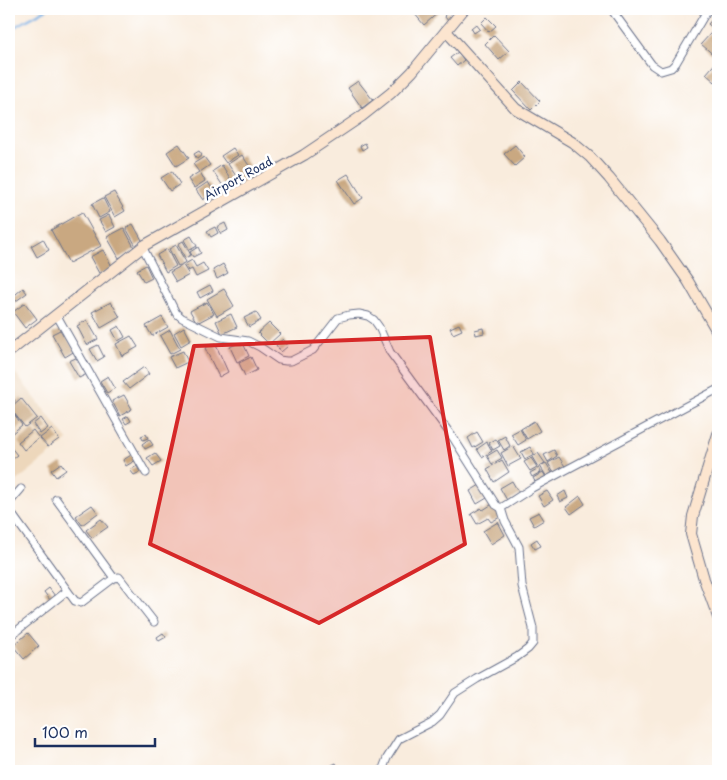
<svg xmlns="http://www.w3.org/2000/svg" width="727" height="780" font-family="'Playpen Sans',sans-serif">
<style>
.built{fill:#edd7bb}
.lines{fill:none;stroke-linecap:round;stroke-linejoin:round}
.stream{stroke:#76b0e6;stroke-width:2.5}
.building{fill:#c9a881}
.street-casing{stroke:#69718a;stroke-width:9}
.secondary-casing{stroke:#69718a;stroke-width:12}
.street{stroke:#fff;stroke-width:7}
.secondary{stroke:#fce5cf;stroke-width:10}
.marked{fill:#d62828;fill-opacity:0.2;stroke:#d62828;stroke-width:4;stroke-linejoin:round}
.labels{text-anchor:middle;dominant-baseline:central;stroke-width:5;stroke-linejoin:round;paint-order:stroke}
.street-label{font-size:12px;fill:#1b2f5e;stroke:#fff}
</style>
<rect width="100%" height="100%" fill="#fff"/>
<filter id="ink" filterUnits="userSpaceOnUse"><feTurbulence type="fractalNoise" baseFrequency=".02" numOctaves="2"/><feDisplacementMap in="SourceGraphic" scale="10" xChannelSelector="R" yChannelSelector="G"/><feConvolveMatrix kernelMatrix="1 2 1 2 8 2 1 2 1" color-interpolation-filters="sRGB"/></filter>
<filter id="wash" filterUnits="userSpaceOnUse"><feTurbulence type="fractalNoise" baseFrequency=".0096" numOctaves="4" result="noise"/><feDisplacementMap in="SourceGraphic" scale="20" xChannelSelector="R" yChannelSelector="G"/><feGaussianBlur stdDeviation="1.12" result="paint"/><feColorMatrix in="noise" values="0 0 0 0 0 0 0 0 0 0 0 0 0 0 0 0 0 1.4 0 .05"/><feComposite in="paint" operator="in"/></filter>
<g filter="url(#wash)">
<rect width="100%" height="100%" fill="#f9ecdd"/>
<path class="built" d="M 9,365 L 68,440 L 9,487 Z"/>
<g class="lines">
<path class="stream" d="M 9,30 L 47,9"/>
</g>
<g id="blocks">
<g class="building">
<path d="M 419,9 L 438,9 L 440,11 L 424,25 L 414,13 Z"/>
<path d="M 448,12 L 455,19 L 450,23 L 444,16 Z"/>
<path d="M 717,14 L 718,26 L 715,30 L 708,24 Z"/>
<path d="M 487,17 L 496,26 L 489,32 L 481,23 Z"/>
<path d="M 476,24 L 480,29 L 474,33 L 471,28 Z"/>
<path d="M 711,33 L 718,39 L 718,54 L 716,57 L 701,44 Z"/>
<path d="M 494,35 L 509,51 L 499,60 L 485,44 Z"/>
<path d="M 458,52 L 464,60 L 457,66 L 450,58 Z"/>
<path d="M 718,60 L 718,79 L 715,82 L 706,74 Z"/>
<path d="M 358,81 L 373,100 L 362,108 L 348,88 Z"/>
<path d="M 522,82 L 540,101 L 531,110 L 513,91 Z"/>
<path d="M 365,143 L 367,147 L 362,150 L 360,146 Z"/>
<path d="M 179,144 L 189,158 L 176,166 L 167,152 Z"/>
<path d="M 515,145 L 525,157 L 515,166 L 504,154 Z"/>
<path d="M 233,148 L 238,155 L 226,163 L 221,156 Z"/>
<path d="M 199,151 L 202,155 L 197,159 L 194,154 Z"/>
<path d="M 242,155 L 256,176 L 242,185 L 228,164 Z"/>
<path d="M 204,157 L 210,165 L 200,172 L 205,181 L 194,188 L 188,179 L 199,172 L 193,164 Z"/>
<path d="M 222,165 L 231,180 L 223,186 L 213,171 Z"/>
<path d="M 172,171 L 180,184 L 170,191 L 161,178 Z"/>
<path d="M 348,174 L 363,198 L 354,204 L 338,180 Z"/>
<path d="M 208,182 L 214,192 L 203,200 L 196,190 Z"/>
<path d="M 229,186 L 232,190 L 228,194 L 225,189 Z"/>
<path d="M 222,190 L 225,194 L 220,198 L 217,194 Z"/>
<path d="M 114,192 L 125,211 L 115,217 L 104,197 Z"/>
<path d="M 103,198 L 110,212 L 99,218 L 92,204 Z"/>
<path d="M 82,212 L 101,246 L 69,263 L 51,230 Z"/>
<path d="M 109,215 L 115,227 L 106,232 L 99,220 Z"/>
<path d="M 225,223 L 228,230 L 221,234 L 217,227 Z"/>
<path d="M 133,224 L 143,242 L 136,246 L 126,228 Z"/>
<path d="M 215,227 L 218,233 L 211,237 L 207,231 Z"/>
<path d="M 124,228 L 135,249 L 119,258 L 107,237 Z"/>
<path d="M 191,236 L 197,246 L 190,250 L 184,240 Z"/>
<path d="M 43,239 L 49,250 L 37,257 L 31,246 Z"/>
<path d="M 183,241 L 191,255 L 185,258 L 178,244 Z"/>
<path d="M 176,245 L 186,262 L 178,266 L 169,249 Z"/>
<path d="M 198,247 L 201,253 L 193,257 L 190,252 Z"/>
<path d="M 167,249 L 176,266 L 166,272 L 157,255 Z"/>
<path d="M 103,250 L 113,268 L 100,275 L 90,257 Z"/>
<path d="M 192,260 L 196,267 L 203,263 L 208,271 L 196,277 L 192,269 L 188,271 L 185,264 Z"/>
<path d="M 223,264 L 228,273 L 217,279 L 213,270 Z"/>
<path d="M 146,265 L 152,278 L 144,282 L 137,270 Z"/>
<path d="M 183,265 L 189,275 L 176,282 L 170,272 Z"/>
<path d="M 210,285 L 213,291 L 200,298 L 197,292 Z"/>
<path d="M 23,288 L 27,293 L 12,304 L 9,300 Z"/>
<path d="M 224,289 L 234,306 L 217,316 L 207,299 Z"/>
<path d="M 111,302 L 120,317 L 101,328 L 92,312 Z"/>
<path d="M 207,302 L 214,314 L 197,323 L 190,311 Z"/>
<path d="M 25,303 L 37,319 L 25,328 L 13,312 Z"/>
<path d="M 256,312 L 261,320 L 249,327 L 244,318 Z"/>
<path d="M 231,314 L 237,327 L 222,334 L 216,321 Z"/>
<path d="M 162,317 L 168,327 L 152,336 L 146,326 Z"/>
<path d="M 87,320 L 98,339 L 87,345 L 77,326 Z"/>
<path d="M 269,323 L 280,334 L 269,344 L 258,333 Z"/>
<path d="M 459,324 L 462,330 L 453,334 L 450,328 Z"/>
<path d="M 119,326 L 125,337 L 118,341 L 112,330 Z"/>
<path d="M 184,327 L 191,340 L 181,346 L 174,333 Z"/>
<path d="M 483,328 L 484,333 L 476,335 L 475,330 Z"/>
<path d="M 62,329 L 75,351 L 65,357 L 52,334 Z"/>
<path d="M 170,330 L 180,349 L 170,354 L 160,336 Z"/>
<path d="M 131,336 L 138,347 L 122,356 L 116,344 Z"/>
<path d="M 283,339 L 288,346 L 281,352 L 276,345 Z"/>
<path d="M 242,341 L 249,356 L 237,362 L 230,347 Z"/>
<path d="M 215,343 L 228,372 L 219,377 L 205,348 Z"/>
<path d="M 98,345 L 104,357 L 97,361 L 90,349 Z"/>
<path d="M 183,351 L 188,362 L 175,368 L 169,357 Z"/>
<path d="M 78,357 L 87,374 L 79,378 L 69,361 Z"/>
<path d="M 251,357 L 257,370 L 245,376 L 239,363 Z"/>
<path d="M 144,367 L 149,374 L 129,389 L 123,382 Z"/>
<path d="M 108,376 L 115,388 L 107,393 L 100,381 Z"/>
<path d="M 9,392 L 15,401 L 9,406 Z"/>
<path d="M 124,395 L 132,409 L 120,416 L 112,401 Z"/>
<path d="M 21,398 L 37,418 L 25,427 L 10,408 Z"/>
<path d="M 9,407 L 22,425 L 10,435 L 9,433 Z"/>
<path d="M 128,416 L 131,421 L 126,424 L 123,419 Z"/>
<path d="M 41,418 L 48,428 L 40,434 L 33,424 Z"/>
<path d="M 534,421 L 540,431 L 527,439 L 521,429 Z"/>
<path d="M 52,429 L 59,439 L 48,447 L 40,438 Z"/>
<path d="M 520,429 L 526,440 L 518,445 L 511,434 Z"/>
<path d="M 33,430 L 39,438 L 24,450 L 18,442 Z"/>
<path d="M 477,432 L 483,442 L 473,448 L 468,438 Z"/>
<path d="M 146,434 L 148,438 L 143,440 L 141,436 Z"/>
<path d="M 505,436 L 510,446 L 504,450 L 498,440 Z"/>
<path d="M 149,439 L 153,445 L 145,449 L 142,444 Z"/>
<path d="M 496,439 L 500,446 L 493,450 L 489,443 Z"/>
<path d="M 487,442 L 492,451 L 482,457 L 477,449 Z"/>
<path d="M 9,445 L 17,455 L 9,461 Z"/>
<path d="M 513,446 L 521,459 L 508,466 L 501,453 Z"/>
<path d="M 530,447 L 534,454 L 525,459 L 521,452 Z"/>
<path d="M 497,450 L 502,458 L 492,464 L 487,456 Z"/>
<path d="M 554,450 L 557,456 L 548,462 L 544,455 Z"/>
<path d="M 155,453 L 161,461 L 153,466 L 147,458 Z"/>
<path d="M 538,453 L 545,463 L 538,467 L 532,457 Z"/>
<path d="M 133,454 L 136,460 L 126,466 L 123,460 Z"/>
<path d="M 559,457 L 566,468 L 555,475 L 548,463 Z"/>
<path d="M 531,458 L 537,467 L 530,471 L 524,462 Z"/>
<path d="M 502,460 L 509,472 L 494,482 L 487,469 Z"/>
<path d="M 61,463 L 66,470 L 56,477 L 51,470 Z"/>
<path d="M 546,463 L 554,476 L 548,479 L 540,466 Z"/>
<path d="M 137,466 L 140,472 L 134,475 L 130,470 Z"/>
<path d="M 539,468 L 541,472 L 532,477 L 530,473 Z"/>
<path d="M 543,472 L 547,479 L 537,485 L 533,478 Z"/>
<path d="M 512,481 L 520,495 L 508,502 L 500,488 Z"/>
<path d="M 480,485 L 487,498 L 477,504 L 470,491 Z"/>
<path d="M 547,491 L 553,500 L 544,506 L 538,496 Z"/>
<path d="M 565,491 L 568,498 L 560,502 L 557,496 Z"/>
<path d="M 580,496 L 585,504 L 571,514 L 566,507 Z"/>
<path d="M 494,503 L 502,516 L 491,522 L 488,518 L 477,524 L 471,514 L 481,508 L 483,510 Z"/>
<path d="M 92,505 L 98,513 L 82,525 L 76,516 Z"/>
<path d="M 539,512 L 544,520 L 534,526 L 529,517 Z"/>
<path d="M 101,519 L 108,527 L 92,538 L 86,530 Z"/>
<path d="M 498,522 L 505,535 L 491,544 L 483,531 Z"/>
<path d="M 537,539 L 541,546 L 535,549 L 531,543 Z"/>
<path d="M 49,588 L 55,596 L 50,600 L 44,592 Z"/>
<path d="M 28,633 L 39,646 L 24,659 L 13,646 Z"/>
<path d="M 163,633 L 166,637 L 159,641 L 157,637 Z"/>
<path d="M 336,763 L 339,771 L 330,771 L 328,767 Z"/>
</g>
</g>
</g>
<g filter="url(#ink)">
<use href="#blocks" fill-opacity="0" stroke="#69718a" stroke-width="1"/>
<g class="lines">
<g class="street-casing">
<g id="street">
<path d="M 611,9 L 652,65 L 661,71 L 671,68 L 676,63 L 708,9"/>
<path d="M 143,248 L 176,313 L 182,318 L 221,337 L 248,341 L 260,347 L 279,360 L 286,361 L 291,361 L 313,350 L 338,318 L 349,315 L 359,314 L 368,316 L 374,320 L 379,327 L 390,352 L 454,439 L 496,505 L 501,508 L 532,488 L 718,389"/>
<path d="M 56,314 L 146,473"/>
<path d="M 56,499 L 114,578"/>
<path d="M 9,503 L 21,489"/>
<path d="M 9,510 L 14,517 L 9,523"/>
<path d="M 14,517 L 75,601 L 81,603 L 114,578 L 119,577 L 154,622"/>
<path d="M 9,637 L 67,591"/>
<path d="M 382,771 L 387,758 L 399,739 L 432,722 L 440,715 L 455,693 L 477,679 L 517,657 L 528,649 L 533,643 L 533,628 L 522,586 L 519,547 L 505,521 L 501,508"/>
</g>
</g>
<g class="secondary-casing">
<g id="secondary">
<path d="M 446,31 L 516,109 L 572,142 L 590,157 L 609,178 L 660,241 L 688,281 L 718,333"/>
<path d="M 9,352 L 145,245 L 304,155 L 362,116 L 391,93 L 412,72 L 464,9"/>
<path d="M 718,434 L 693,516 L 691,534 L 704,579 L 718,617"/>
</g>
</g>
<use href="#street" class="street"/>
<use href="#secondary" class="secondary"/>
</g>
</g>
<path class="marked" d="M 430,337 L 465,544 L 319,623 L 150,544 L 194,346 Z"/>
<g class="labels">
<g class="street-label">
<text transform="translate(238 178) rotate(-29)">Airport Road</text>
</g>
</g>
<rect width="727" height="780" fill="none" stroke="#fff" stroke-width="30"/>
<path d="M35 738v8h120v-8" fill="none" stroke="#1b2f5e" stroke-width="2.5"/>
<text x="42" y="738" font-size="15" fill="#1b2f5e" stroke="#ffffff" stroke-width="4" paint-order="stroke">100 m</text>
</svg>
